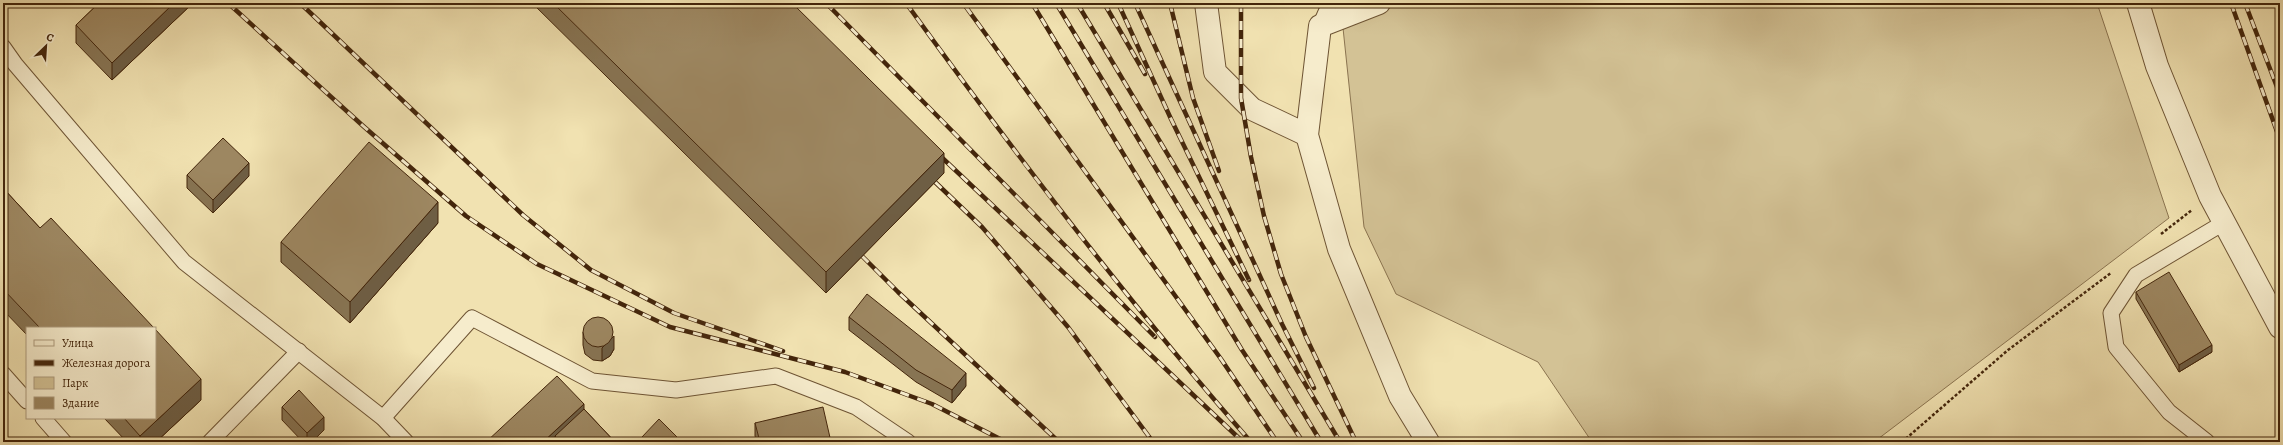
<svg xmlns="http://www.w3.org/2000/svg" width="2283" height="445" font-family="Alegreya,serif">
<style>
.green{fill:#d3c295;stroke:#8b7450}
.lines{fill:none;stroke-linecap:round;stroke-linejoin:round}
.lane-casing{stroke:#6e5434;stroke-width:17}
.street-casing{stroke:#6e5434;stroke-width:24}
.path{stroke:#43250b;stroke-width:2.5;stroke-dasharray:3 2;stroke-linecap:butt}
.lane{stroke:#f6eccc;stroke-width:15}
.street{stroke:#f6eccc;stroke-width:22}
.rail-casing{stroke:#43250b;stroke-width:4.5}
.rail{stroke:#f6eccc;stroke-width:3;stroke-dasharray:9;stroke-linecap:butt}
.wall{fill:#877453;stroke:#43250b}
.shaded-wall{fill:#6e5e44;stroke:#43250b}
.building{fill:#9d8761;stroke:#43250b}
</style>
<rect width="100%" height="100%" fill="#f1e2b1"/>
<filter id="stains"><feTurbulence type="fractalNoise" baseFrequency=".005" numOctaves="4"/><feColorMatrix values="0 0 0 0 .2 0 0 0 0 .09 0 0 0 0 .02 0 0 0 .5 -.17"/></filter>
<radialGradient id="worn" r=".72"><stop offset=".6" stop-color="#630" stop-opacity="0"/><stop offset="1" stop-color="#630" stop-opacity=".3"/></radialGradient>
<path class="green" d="M 1395,3 L 2097,3 L 2169,218 L 1874,442 L 1592,442 L 1538,362 L 1396,294 L 1364,227 L 1343,28 Z"/>
<g class="lines">
<g class="lane-casing">
<g id="lane">
<path d="M 1320,26 L 1330,3"/>
<path d="M 3,47 L 15,64 L 184,262 L 383,418 L 406,442"/>
<path d="M 3,374 L 27,401"/>
<path d="M 43,418 L 64,442"/>
<path d="M 383,418 L 472,318 L 592,381 L 676,390 L 776,376 L 856,407 L 908,442"/>
<path d="M 210,442 L 299,351"/>
<path d="M 2207,442 L 2169,412 L 2116,347 L 2111,313 L 2136,275 L 2225,222"/>
</g>
</g>
<g class="street-casing">
<g id="street">
<path d="M 1206,3 L 1215,72 L 1252,109 L 1307,135"/>
<path d="M 1379,3 L 1320,26 L 1307,135 L 1339,249 L 1400,396 L 1428,442"/>
<path d="M 2138,3 L 2157,66 L 2210,196 L 2280,327"/>
</g>
</g>
<g class="path">
<path d="M 2161,234 L 2192,210"/>
<path d="M 1902,442 L 2008,350 L 2111,273"/>
</g>
<use href="#lane" class="lane"/>
<use href="#street" class="street"/>
<g class="rail-casing">
<g id="rail">
<path d="M 228,3 L 362,125 L 466,216 L 537,264 L 670,327 L 845,372 L 932,404 L 1006,442"/>
<path d="M 300,3 L 523,215 L 591,270 L 674,313 L 783,351"/>
<path d="M 826,3 L 1155,337"/>
<path d="M 906,3 C 1015,154 1128,302 1251,442"/>
<path d="M 1032,3 L 1242,350 L 1303,442"/>
<path d="M 1056,3 L 1321,442"/>
<path d="M 1077,3 L 1340,442"/>
<path d="M 1104,3 L 1145,74"/>
<path d="M 1118,3 L 1171,119 L 1249,280"/>
<path d="M 1135,3 L 1282,324 L 1314,388"/>
<path d="M 1170,3 L 1193,98 L 1219,171"/>
<path d="M 1241,3 L 1241,98 L 1251,157 L 1264,216 L 1281,274 L 1306,337 L 1356,442"/>
<path d="M 2231,3 L 2280,140"/>
<path d="M 2245,3 L 2280,95"/>
<path d="M 966,7 L 1221,359 L 1277,442"/>
<path d="M 935,151 L 1243,442"/>
<path d="M 935,182 L 982,227 L 1068,327 L 1153,442"/>
<path d="M 862,256 L 898,292 L 1059,442"/>
</g>
</g>
<use href="#rail" class="rail"/>
</g>
<g class="wall">
<path d="M 99,3 L 193,3 L 112,80 L 76,43 L 76,25 Z"/>
<path d="M 532,3 L 792,3 L 944,173 L 826,293 Z"/>
<path d="M 187,175 L 249,176 L 213,213 L 187,188 Z"/>
<path d="M 3,188 L 40,228 L 154,328 L 27,328 L 27,335 L 3,310 Z"/>
<path d="M 438,223 L 350,323 L 281,262 L 281,242 Z"/>
<path d="M 2136,292 L 2212,352 L 2179,372 L 2136,299 Z"/>
<path d="M 849,317 L 966,386 L 952,403 L 916,382 L 849,330 Z"/>
<path d="M 583,332 L 614,349 L 610,356 L 602,361 L 593,360 L 585,354 L 583,345 Z"/>
<path d="M 201,400 L 156,442 L 127,442 L 104,418 L 155,418 Z"/>
<path d="M 282,407 L 324,430 L 312,442 L 303,442 L 282,420 Z"/>
<path d="M 584,409 L 615,442 L 486,442 Z"/>
<path d="M 755,423 L 831,442 L 757,442 L 755,436 Z"/>
<path d="M 642,437 L 682,442 L 642,442 Z"/>
</g>
<g class="shaded-wall">
<path d="M 174,3 L 193,3 L 112,80 L 112,63 Z"/>
<path d="M 944,153 L 944,173 L 826,293 L 826,272 Z"/>
<path d="M 249,163 L 249,176 L 213,213 L 213,200 Z"/>
<path d="M 438,202 L 438,223 L 350,323 L 350,302 Z"/>
<path d="M 614,336 L 614,349 L 610,356 L 602,361 L 602,348 Z"/>
<path d="M 2212,345 L 2212,352 L 2179,372 L 2179,365 Z"/>
<path d="M 966,373 L 966,386 L 952,403 L 952,390 Z"/>
<path d="M 201,379 L 201,400 L 156,442 L 140,442 L 140,436 Z"/>
<path d="M 584,404 L 584,422 L 555,436 L 555,442 L 543,442 Z"/>
<path d="M 324,417 L 324,430 L 312,442 L 307,442 L 307,433 Z"/>
</g>
<g class="building">
<path d="M 99,3 L 174,3 L 112,63 L 76,25 Z"/>
<path d="M 553,3 L 792,3 L 944,153 L 826,272 Z"/>
<path d="M 223,138 L 249,163 L 213,200 L 187,175 Z"/>
<path d="M 369,142 L 438,202 L 350,302 L 281,242 Z"/>
<path d="M 3,188 L 40,228 L 51,218 L 154,328 L 40,328 L 3,289 Z"/>
<path d="M 2169,272 L 2212,345 L 2179,365 L 2136,292 Z"/>
<path d="M 867,294 L 966,373 L 952,390 L 916,370 L 849,317 Z"/>
<circle cx="598" cy="332" r="15"/>
<path d="M 155,329 L 201,379 L 140,436 L 124,418 L 155,418 Z"/>
<path d="M 557,376 L 584,404 L 543,442 L 486,442 Z"/>
<path d="M 299,390 L 324,417 L 307,433 L 282,407 Z"/>
<path d="M 823,407 L 831,442 L 760,442 L 755,423 Z"/>
<path d="M 584,409 L 615,442 L 560,442 L 555,436 Z"/>
<path d="M 659,419 L 682,442 L 647,442 L 642,437 Z"/>
</g>
<rect width="2283" height="445" fill="none" stroke="#f1e2b1" stroke-width="16"/>
<rect x="4" y="4" width="2275" height="437" fill="none" stroke="#43250b" stroke-width="2"/>
<rect x="8" y="8" width="2267" height="429" fill="none" stroke="#43250b"/>
<rect x="26" y="327" width="130" height="92" fill="#f6eccc" stroke="#ae9c7f"/>
<rect x="34" y="340" width="20" height="6" fill="#f6eccc" stroke="#ae9c7f"/>
<text x="62" y="347" font-size="12" fill="#43250b">Улица</text>
<rect x="34" y="360" width="20" height="6" fill="#43250b" stroke="#ae9c7f"/>
<text x="62" y="367" font-size="12" fill="#43250b">Железная дорога</text>
<rect x="34" y="377" width="20" height="12" fill="#d3c295" stroke="#ae9c7f"/>
<text x="62" y="387" font-size="12" fill="#43250b">Парк</text>
<rect x="34" y="397" width="20" height="12" fill="#9d8761" stroke="#ae9c7f"/>
<text x="62" y="407" font-size="12" fill="#43250b">Здание</text>
<g transform="translate(46 46) rotate(25)" stroke="#f6eccc" stroke-width="3" paint-order="stroke">
<path d="M0-3L7 15L0 10L-7 15Z" fill="#43250b"/>
<text y="-6" font-size="11" font-weight="bold" text-anchor="middle" fill="#43250b">С</text>
</g>
<rect width="100%" height="100%" filter="url(#stains)"/>
<rect width="100%" height="100%" fill="url(#worn)"/>
</svg>
